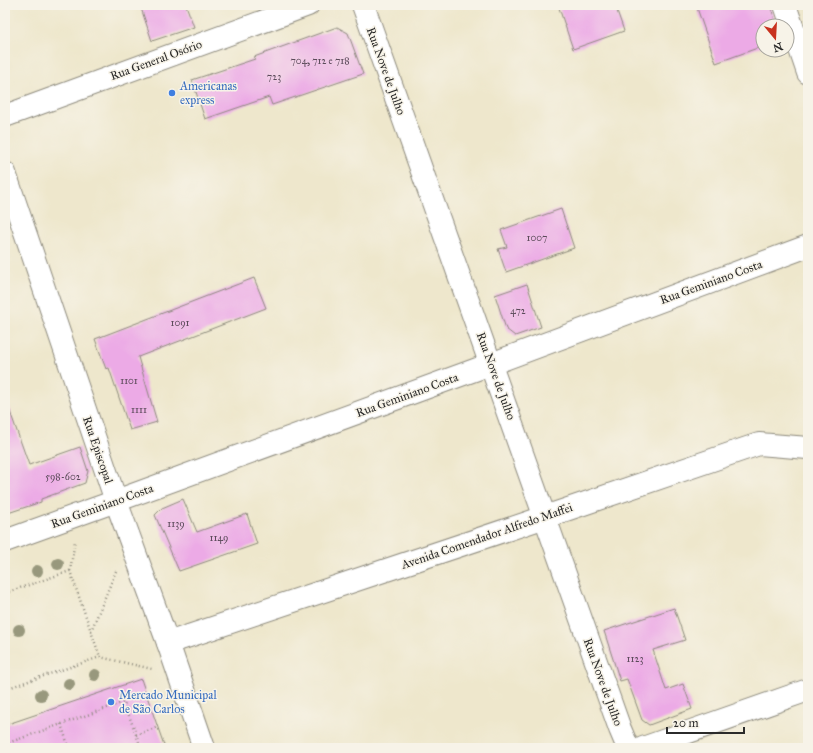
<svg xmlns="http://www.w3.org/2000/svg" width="813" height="753" font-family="'IM FELL Great Primer',serif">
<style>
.building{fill:#ecaae6}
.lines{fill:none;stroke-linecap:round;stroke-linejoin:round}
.street-casing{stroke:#8c897c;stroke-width:24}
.secondary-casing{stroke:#8c897c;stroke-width:24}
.primary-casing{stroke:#8c897c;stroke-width:24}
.path{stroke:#8c897c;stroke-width:2.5;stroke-dasharray:1 3;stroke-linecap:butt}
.street{stroke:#fff;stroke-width:22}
.secondary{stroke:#fff;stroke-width:22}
.primary{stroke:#fff;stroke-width:22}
.tree{fill:#98987d}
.shop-dot{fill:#3f7fe0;stroke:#f7f3e8;stroke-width:1.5}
.labels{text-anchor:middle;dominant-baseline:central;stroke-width:3;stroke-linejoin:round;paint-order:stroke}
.number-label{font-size:10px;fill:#5b4b5a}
.street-label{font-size:12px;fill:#2b2b2b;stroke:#f7f3e8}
.shop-label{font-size:12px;fill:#366cbe;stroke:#f7f3e8;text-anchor:start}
</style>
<rect width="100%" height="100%" fill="#f7f3e8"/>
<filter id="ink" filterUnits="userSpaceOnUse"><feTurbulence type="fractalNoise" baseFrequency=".025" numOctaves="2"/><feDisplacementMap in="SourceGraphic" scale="8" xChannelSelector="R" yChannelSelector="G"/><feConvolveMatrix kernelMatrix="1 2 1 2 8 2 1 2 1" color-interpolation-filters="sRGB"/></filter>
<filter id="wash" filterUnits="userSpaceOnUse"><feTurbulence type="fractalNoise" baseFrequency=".012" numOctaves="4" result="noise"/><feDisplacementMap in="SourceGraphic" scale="16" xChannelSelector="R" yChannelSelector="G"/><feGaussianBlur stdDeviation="0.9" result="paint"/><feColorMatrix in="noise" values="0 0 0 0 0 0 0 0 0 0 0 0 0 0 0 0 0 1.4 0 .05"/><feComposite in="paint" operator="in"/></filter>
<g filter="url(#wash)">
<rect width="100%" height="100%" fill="#eee7cc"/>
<g id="blocks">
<g class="building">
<path d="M 140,5 L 186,5 L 194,27 L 152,41 Z"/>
<path d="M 558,5 L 615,5 L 624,31 L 573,49 Z"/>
<path d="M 696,5 L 770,5 L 777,26 L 763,26 L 763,46 L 716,63 Z"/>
<path d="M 337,27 L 348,33 L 363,74 L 272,105 L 269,97 L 205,119 L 192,80 L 255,59 L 254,57 Z"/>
<path d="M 561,209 L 574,248 L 506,272 L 498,249 L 507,247 L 501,230 Z"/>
<path d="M 254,278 L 266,308 L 138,357 L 157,422 L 130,430 L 109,368 L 106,369 L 95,339 Z"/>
<path d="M 527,284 L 541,327 L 515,336 L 506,329 L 495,295 Z"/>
<path d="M 8,406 L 29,465 L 80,447 L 88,471 L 85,483 L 41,499 L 41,502 L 5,514 L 5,407 Z"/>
<path d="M 183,499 L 197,532 L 247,514 L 257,544 L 179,571 L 155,515 L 162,508 Z"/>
<path d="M 674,608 L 685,640 L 653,650 L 666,690 L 683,684 L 692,709 L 649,725 L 642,720 L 627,679 L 620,681 L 604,631 Z"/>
<path d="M 141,679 L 165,748 L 5,748 L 5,725 Z"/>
</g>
</g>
</g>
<g filter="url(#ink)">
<use href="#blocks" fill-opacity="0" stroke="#8c897c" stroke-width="1"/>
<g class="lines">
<g class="street-casing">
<path id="street" d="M 5,116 L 308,5"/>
</g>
<g class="secondary-casing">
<g id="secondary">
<path d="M 363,5 L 620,729 L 628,748"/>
<path d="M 785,5 L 808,73"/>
<path d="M 116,501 L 491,364 L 808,246"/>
</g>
</g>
<g class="primary-casing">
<g id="primary">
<path d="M 5,173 L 116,501 L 168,643 L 204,748"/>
<path d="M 5,541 L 116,501"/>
<path d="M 168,643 L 545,517 L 759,444 L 808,448"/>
<path d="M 643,748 L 808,690"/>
</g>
</g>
<g class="path">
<path d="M 70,571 L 75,541"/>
<path d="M 5,593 L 70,571 L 100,657"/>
<path d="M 91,631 L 116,571"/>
<path d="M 5,689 L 100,657 L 152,669"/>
<path d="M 61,724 L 69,748"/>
<path d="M 136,735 L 158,727"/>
<path d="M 5,744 L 124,702 L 141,748"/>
</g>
<use href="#street" class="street"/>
<use href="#secondary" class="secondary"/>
<use href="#primary" class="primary"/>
</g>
<g class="tree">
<circle cx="58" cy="564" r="6"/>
<circle cx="37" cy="571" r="6"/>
<circle cx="19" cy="630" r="6"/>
<circle cx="95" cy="675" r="6"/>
<circle cx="69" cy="684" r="6"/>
<circle cx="41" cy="695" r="6"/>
</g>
</g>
<g class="shop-dot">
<circle cx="172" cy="93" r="4"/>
<circle cx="111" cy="702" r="4"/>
</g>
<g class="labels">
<g class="number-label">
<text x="320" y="61">704, 712 e 718</text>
<text x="274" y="77">723</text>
<text x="537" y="238">1007</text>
<text x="518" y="311">472</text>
<text x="180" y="323">1091</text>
<text x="129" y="381">1101</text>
<text x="139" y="410">1111</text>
<text x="63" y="477">598-602</text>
<text x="176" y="524">1139</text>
<text x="219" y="538">1149</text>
<text x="635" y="659">1123</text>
</g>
<g class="street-label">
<text transform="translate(156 60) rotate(-20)">Rua General Osório</text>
<text transform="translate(386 71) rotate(70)">Rua Nove de Julho</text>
<text transform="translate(711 282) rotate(-20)">Rua Geminiano Costa</text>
<text transform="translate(496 376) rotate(70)">Rua Nove de Julho</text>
<text transform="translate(407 395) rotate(-20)">Rua Geminiano Costa</text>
<text transform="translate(98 450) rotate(71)">Rua Episcopal</text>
<text transform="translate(102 506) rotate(-20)">Rua Geminiano Costa</text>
<text transform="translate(487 536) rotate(-19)">Avenida Comendador Alfredo Maffei</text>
<text transform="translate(603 682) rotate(70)">Rua Nove de Julho</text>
</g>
<g class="shop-label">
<text x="180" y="86">Americanas<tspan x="180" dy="14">express</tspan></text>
<text x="119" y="695">Mercado Municipal<tspan x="119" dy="14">de São Carlos</tspan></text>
</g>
</g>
<rect width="813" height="753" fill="none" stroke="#f7f3e8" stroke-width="20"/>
<g transform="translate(775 38) rotate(162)"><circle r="19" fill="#f7f3e8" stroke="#a5a39c"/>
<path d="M0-3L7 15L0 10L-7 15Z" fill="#c8321e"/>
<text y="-6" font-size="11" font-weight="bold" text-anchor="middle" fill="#2b2b2b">N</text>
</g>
<path d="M667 727v6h77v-6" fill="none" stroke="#2b2b2b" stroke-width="2"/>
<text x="673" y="727" font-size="12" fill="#2b2b2b" stroke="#f7f3e8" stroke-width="3" paint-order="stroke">20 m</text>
</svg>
